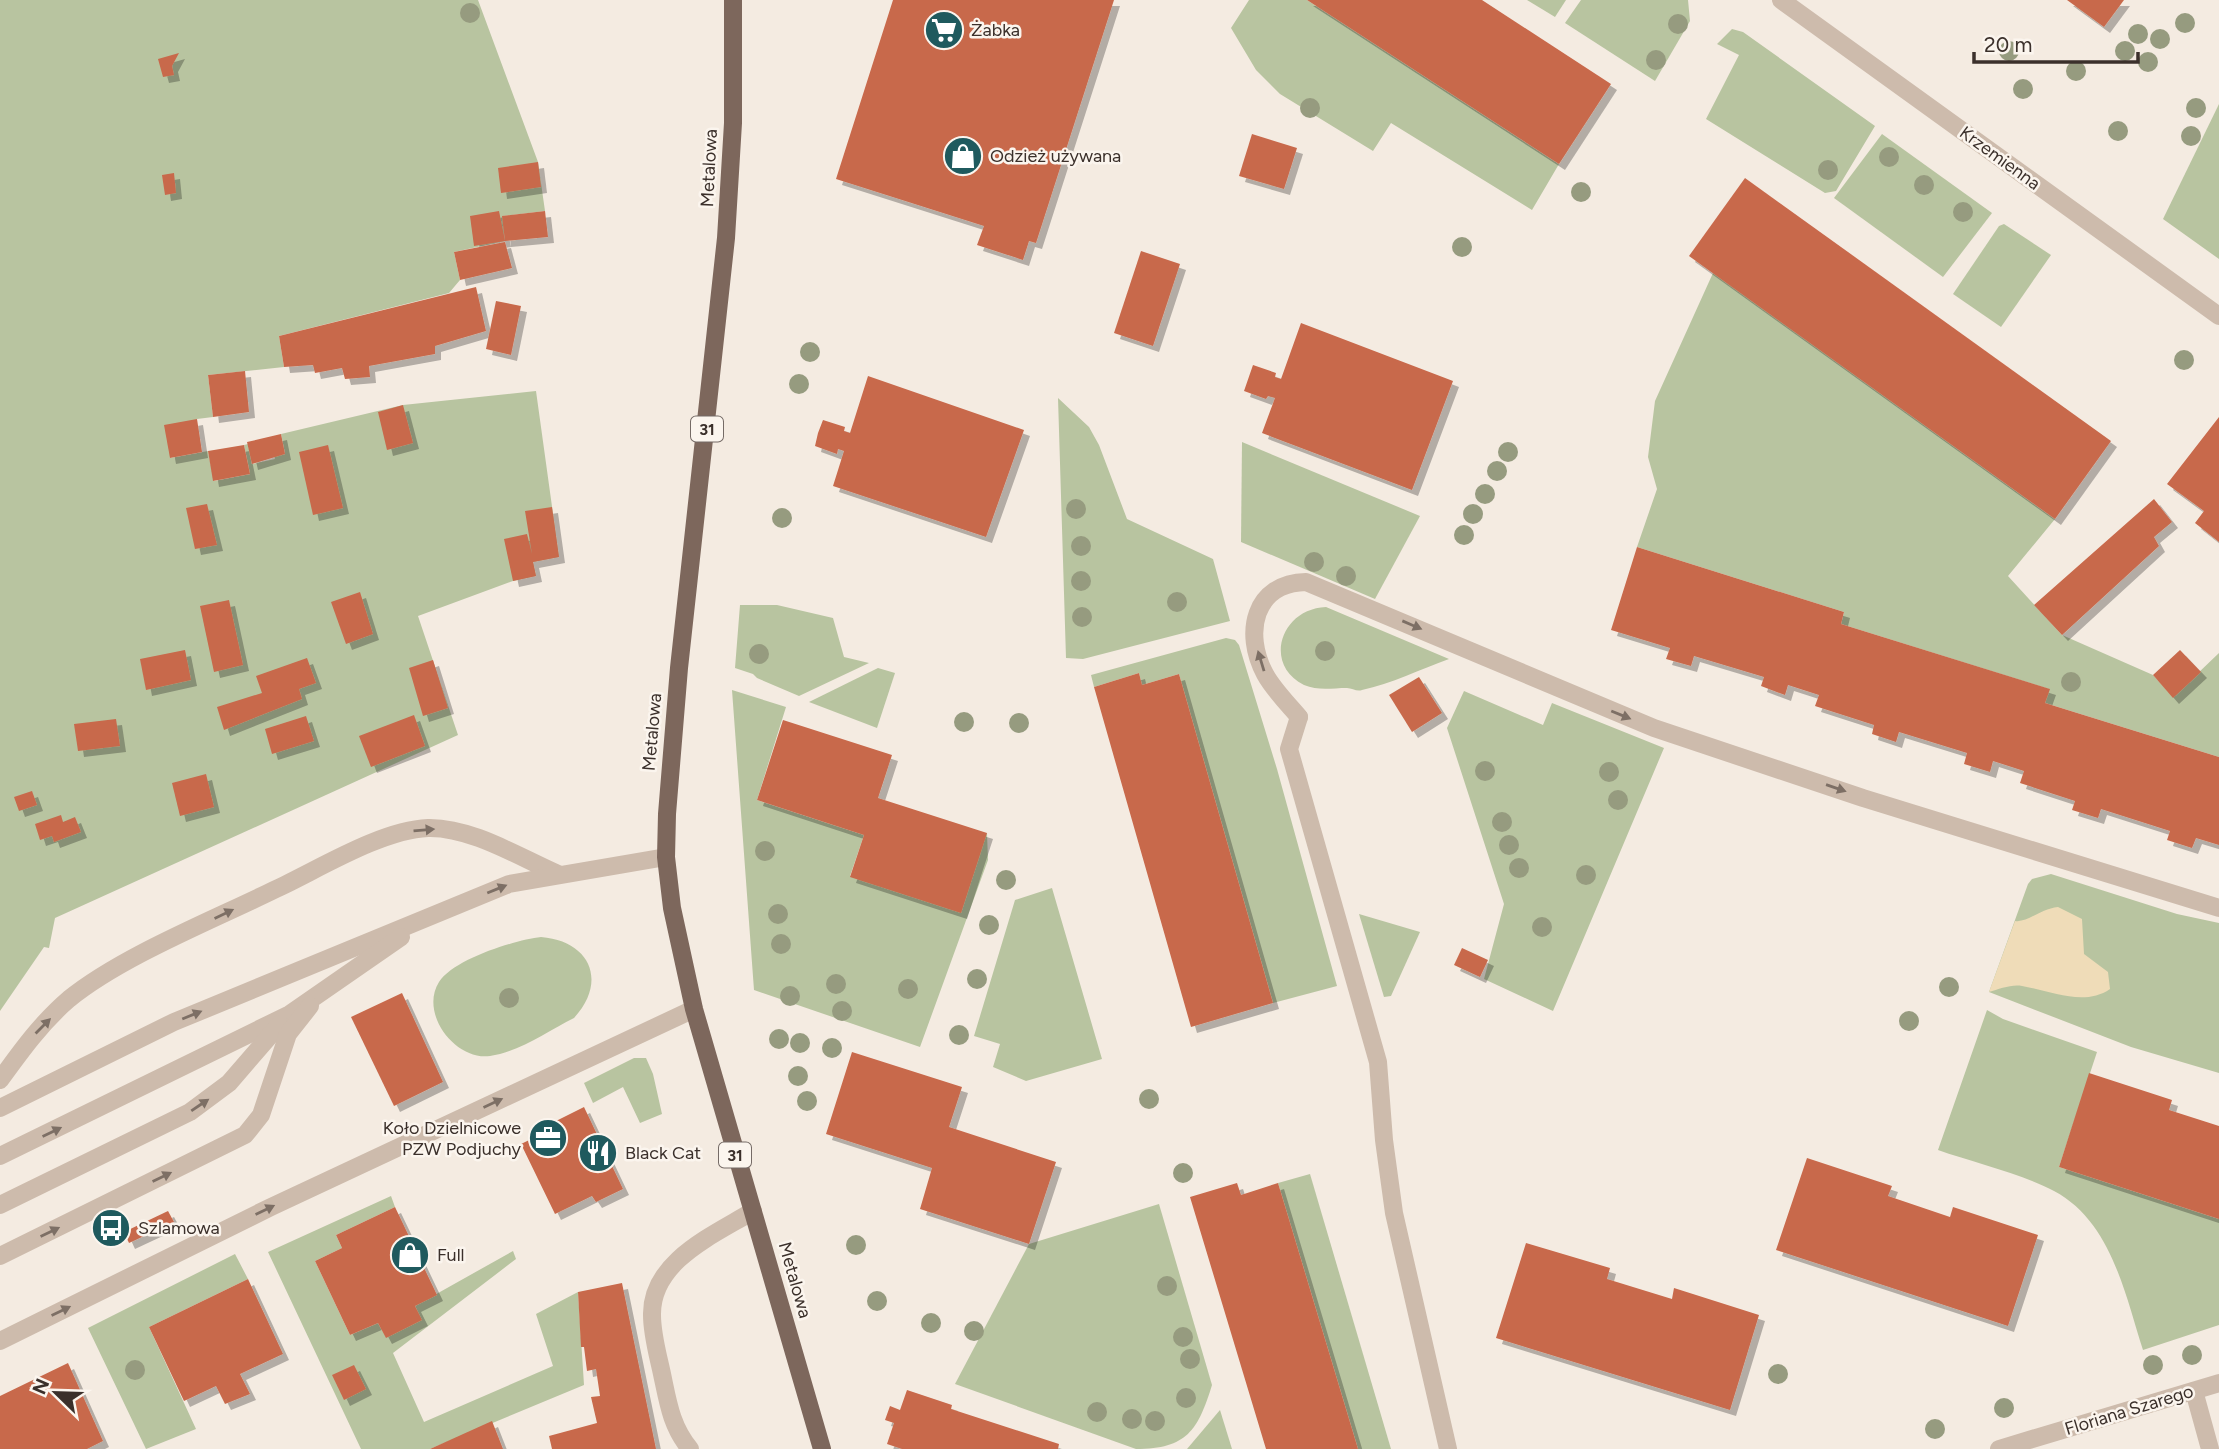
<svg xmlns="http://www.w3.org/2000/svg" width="2219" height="1449" font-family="Figtree,sans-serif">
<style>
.green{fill:#b8c4a0}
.sand{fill:#efdcb8}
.building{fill:#c8694b;filter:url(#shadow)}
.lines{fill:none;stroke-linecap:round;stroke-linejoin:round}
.lane{stroke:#cdbbac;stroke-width:18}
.street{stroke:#cdbbac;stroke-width:18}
.primary{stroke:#7d675c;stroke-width:18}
.tree{fill:#969b7f}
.oneway{fill:#7d6f65}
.labels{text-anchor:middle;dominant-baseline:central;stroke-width:5;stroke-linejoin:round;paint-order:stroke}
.shield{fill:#fbf5ee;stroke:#756b66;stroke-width:2}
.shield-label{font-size:16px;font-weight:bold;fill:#3b302b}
.poi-label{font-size:18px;fill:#3b302b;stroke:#fbf5ee;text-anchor:start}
.street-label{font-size:18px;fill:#3b302b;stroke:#fbf5ee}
</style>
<defs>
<filter id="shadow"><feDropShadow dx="6" dy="6" stdDeviation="0" flood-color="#0004"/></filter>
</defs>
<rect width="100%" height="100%" fill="#f4ebe1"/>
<g class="green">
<path d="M 0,0 L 478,0 L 538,162 L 545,211 L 503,216 L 505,241 L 454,252 L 460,280 L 449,293 L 279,336 L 284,367 L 208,375 L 213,417 L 197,419 L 170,458 L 208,451 L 214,481 L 250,474 L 244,445 L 248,444 L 252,464 L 275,459 L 274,456 L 285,454 L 281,434 L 403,405 L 536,391 L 559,557 L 533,562 L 536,576 L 513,581 L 418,616 L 458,735 L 55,918 L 49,948 L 44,947 L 0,1011 Z"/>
<path d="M 1249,0 L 1307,0 L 1559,164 L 1532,210 L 1391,123 L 1373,151 L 1280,94 L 1256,70 L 1231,28 Z"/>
<path d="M 1527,0 L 1566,0 L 1555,17 Z"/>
<path d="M 1581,0 L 1688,0 L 1690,21 L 1655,81 L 1565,23 Z"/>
<path d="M 1732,29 L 1743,32 L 1875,126 L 1836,191 L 1825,193 L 1706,119 L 1739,55 L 1717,44 Z"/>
<path d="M 2219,104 L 2219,259 L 2163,219 Z"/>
<path d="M 1882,134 L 1992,213 L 1943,277 L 1834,198 Z"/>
<path d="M 2004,224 L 2051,255 L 2001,327 L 1953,294 L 1999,226 Z"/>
<path d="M 1713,273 L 2055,519 L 2008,576 L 2062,635 L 2153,675 L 2173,697 L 2219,653 L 2219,757 L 2045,703 L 2049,689 L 1841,624 L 1844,612 L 1637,547 L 1657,489 L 1648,457 L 1655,401 Z"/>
<path d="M 1058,398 L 1089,427 L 1099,445 L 1127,519 L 1213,559 L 1230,621 L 1083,659 L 1066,658 Z"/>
<path d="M 1242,442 L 1420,516 L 1375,599 L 1241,542 Z"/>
<path d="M 740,605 L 777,605 L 833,618 L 844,657 L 869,663 L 799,696 L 757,678 L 753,674 L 735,668 Z"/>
<path d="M 1326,607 L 1449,659 C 1421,669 1391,684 1362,690 C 1357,692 1352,688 1347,688 C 1332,688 1318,691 1304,685 C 1263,665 1280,609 1326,607 Z"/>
<path d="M 1226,638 L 1235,640 L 1239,645 L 1277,769 L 1337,986 L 1273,1003 L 1179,674 L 1142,685 L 1139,673 L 1094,687 L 1091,675 Z"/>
<path d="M 878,668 L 895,673 L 877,728 L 809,702 Z"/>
<path d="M 732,690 L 786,707 L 757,800 L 864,835 L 850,876 L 987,833 L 988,860 L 920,1047 L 754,990 Z"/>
<path d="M 1464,691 L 1543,725 L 1552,703 L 1664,748 L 1553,1011 L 1484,979 L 1504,904 L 1447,728 Z"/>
<path d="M 2051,874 L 2177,914 L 2219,923 L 2219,1073 L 2131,1047 L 1989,992 L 2028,884 L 2032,879 Z"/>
<path d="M 1052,888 L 1102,1059 L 1026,1081 L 993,1067 L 1000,1044 L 974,1036 L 1015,900 Z"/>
<path d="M 1359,914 L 1420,932 L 1391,996 L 1384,997 Z"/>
<path d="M 541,937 C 590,941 608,981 574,1018 C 548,1031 519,1052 490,1056 C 456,1061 419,1014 439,982 C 454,959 515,940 541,937 Z"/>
<path d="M 1987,1010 L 2003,1019 L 2097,1052 L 2059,1167 L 2219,1219 L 2219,1325 L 2143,1350 C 2125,1294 2111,1221 2054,1191 C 2025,1175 1972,1162 1938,1150 Z"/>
<path d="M 634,1058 L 646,1058 L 653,1074 L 662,1114 L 640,1123 L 623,1087 L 593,1103 L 584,1083 Z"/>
<path d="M 1310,1174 L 1391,1449 L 1358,1449 L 1278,1183 Z"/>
<path d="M 391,1196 L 395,1207 L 336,1235 L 342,1248 L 315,1261 L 350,1335 L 378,1323 L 386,1337 L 421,1320 L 415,1306 L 513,1251 L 516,1259 L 393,1353 L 424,1422 L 553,1366 L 536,1314 L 578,1292 L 584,1385 L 430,1449 L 361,1449 L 268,1252 Z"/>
<path d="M 1159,1204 L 1212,1385 C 1198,1430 1187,1449 1136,1449 L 955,1384 L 1029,1244 Z"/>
<path d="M 235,1254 L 248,1279 L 149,1327 L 196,1429 L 146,1449 L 88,1328 Z"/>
<path d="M 1220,1410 L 1232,1449 L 1187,1449 Z"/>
</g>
<path class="sand" d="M 2058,907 L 2082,919 L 2084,954 L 2108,972 L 2110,989 C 2084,1007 2051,991 2022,986 C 2012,984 1999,989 1989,992 L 2015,921 C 2027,923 2040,909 2058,907 Z"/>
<g class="building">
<path d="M 893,0 L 1114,0 L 1036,243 L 1029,241 L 1023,260 L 977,245 L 984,226 L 836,179 Z"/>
<path d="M 1307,0 L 1482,0 L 1611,84 L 1559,164 Z"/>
<path d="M 2067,0 L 2124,0 L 2104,27 Z"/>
<path d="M 179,53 L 172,66 L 174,75 L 163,77 L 158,59 Z"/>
<path d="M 1252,134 L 1297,148 L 1284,189 L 1239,176 Z"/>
<path d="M 538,162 L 541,187 L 501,193 L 498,168 Z"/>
<path d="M 174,173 L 176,193 L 165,195 L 162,175 Z"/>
<path d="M 1745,178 L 2111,441 L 2055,519 L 1689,256 Z"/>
<path d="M 499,211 L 505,241 L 474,246 L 470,216 Z"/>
<path d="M 545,211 L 548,237 L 505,241 L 502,216 Z"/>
<path d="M 505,242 L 512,268 L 460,280 L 454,252 Z"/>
<path d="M 1141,251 L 1180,264 L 1153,346 L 1114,333 Z"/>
<path d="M 476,287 L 486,331 L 435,346 L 435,354 L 369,366 L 370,377 L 345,379 L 342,368 L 315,373 L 313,365 L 284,367 L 279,336 Z"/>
<path d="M 496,301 L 521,306 L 511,355 L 486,349 Z"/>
<path d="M 1301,323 L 1453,381 L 1412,490 L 1262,433 L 1275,398 L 1268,396 L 1266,399 L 1244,391 L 1253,365 L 1276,373 L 1275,377 L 1281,379 Z"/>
<path d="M 245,371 L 249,412 L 213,417 L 208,375 Z"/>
<path d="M 868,376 L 1024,430 L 986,537 L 833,486 L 844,451 L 838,449 L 837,454 L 815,446 L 818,433 L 823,420 L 845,427 L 844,431 L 850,433 Z"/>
<path d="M 403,405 L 413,443 L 387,450 L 378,412 Z"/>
<path d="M 2219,417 L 2219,542 L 2195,523 L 2204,511 L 2167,484 Z"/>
<path d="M 197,419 L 202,452 L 170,458 L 164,425 Z"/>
<path d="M 281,434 L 285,454 L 252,464 L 247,442 Z"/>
<path d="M 244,445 L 250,474 L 213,481 L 208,451 Z"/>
<path d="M 328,445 L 343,508 L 313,515 L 299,452 Z"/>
<path d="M 2154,499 L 2172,522 L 2154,537 L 2159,546 L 2062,635 L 2034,605 Z"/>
<path d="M 207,504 L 217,545 L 195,549 L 186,508 Z"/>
<path d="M 552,507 L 559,557 L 533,562 L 536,576 L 513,581 L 504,539 L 527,534 L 532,554 L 525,511 Z"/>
<path d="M 1637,547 L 1844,612 L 1841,624 L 2050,689 L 2045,703 L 2219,757 L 2219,845 L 2196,838 L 2192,848 L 2167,840 L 2170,831 L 2101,809 L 2098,818 L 2072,810 L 2075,801 L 2020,783 L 2024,771 L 1993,761 L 1990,772 L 1964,764 L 1967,753 L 1899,732 L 1896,742 L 1872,734 L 1874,725 L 1815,706 L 1819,695 L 1788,685 L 1785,695 L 1761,686 L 1764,677 L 1694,656 L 1691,666 L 1666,659 L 1670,648 L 1611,630 Z"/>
<path d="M 360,592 L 373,634 L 346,644 L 331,602 Z"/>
<path d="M 229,600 L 243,665 L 214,672 L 200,606 Z"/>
<path d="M 185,650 L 191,680 L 146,690 L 140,659 Z"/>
<path d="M 2180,650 L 2201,672 L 2173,698 L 2153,675 Z"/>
<path d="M 307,658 L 316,683 L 299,689 L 302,699 L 224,730 L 217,707 L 262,693 L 256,676 Z"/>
<path d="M 433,660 L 448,708 L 423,716 L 409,668 Z"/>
<path d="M 1139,673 L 1142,685 L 1179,674 L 1273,1003 L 1191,1027 L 1094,687 Z"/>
<path d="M 1419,677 L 1442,713 L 1412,732 L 1389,695 Z"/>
<path d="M 414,715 L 425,746 L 371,767 L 359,736 Z"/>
<path d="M 306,716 L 314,741 L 272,754 L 265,729 Z"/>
<path d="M 116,719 L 120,746 L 78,751 L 74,724 Z"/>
<path d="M 783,720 L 892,755 L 878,798 L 987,833 L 961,913 L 850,877 L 864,835 L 757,800 Z"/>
<path d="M 206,774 L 214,807 L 180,816 L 172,783 Z"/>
<path d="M 32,791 L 37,805 L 19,811 L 14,797 Z"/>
<path d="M 61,815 L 63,822 L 75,817 L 81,832 L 54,842 L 52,836 L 40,840 L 35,824 Z"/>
<path d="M 1462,948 L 1488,960 L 1480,977 L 1454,965 Z"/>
<path d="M 402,993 L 443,1082 L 394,1106 L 351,1017 Z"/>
<path d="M 852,1052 L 962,1087 L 949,1127 L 1056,1162 L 1029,1244 L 920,1209 L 932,1168 L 826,1134 Z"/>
<path d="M 2089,1073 L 2172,1100 L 2169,1110 L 2219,1126 L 2219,1219 L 2059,1167 Z"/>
<path d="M 584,1107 L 623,1189 L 596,1202 L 592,1196 L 555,1214 L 521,1144 L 558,1126 L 556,1121 Z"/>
<path d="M 1807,1158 L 1892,1186 L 1888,1196 L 1950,1217 L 1953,1207 L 2038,1235 L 2008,1326 L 1776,1250 Z"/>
<path d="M 1237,1183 L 1241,1195 L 1278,1183 L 1358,1449 L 1266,1449 L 1190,1197 Z"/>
<path d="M 395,1207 L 437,1295 L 415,1306 L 422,1320 L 386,1338 L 378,1323 L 350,1335 L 315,1261 L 342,1248 L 336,1235 Z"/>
<path d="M 168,1211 L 174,1222 L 129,1243 L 124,1232 Z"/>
<path d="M 1526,1243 L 1610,1268 L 1607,1279 L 1672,1299 L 1674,1288 L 1759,1315 L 1730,1410 L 1496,1338 Z"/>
<path d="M 248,1279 L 283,1354 L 240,1374 L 250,1394 L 225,1404 L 216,1386 L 184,1401 L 149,1327 Z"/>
<path d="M 622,1283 L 656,1449 L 552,1449 L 549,1436 L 597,1423 L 591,1397 L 600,1396 L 596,1369 L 587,1371 L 584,1347 L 581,1347 L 578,1292 Z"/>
<path d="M 68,1363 L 103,1441 L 87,1449 L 0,1449 L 0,1396 Z"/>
<path d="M 354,1365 L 366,1389 L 344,1400 L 332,1375 Z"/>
<path d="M 907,1390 L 952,1405 L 951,1409 L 1059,1444 L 1058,1449 L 902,1449 L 887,1444 L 894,1423 L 885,1420 L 890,1406 L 900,1410 Z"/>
<path d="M 492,1421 L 503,1449 L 430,1449 Z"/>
</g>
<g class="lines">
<g class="lane">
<path d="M 1299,717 C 1288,704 1273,689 1265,674 C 1243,633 1254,583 1306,582 L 1654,728 L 1863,798 L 2219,908"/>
<path d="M 0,1080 C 21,1051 42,1022 69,999 C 122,956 213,920 276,889 C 319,869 381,830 428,828 C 471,827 519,857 558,874"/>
<path d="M 0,1108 L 174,1022 L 509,884 L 666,857"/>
<path d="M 0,1156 L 290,1014 L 401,937"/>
<path d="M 0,1205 L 190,1112 L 229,1083 L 280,1024"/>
<path d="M 0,1256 L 245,1135 L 261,1115 L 288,1034 L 310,1006"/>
<path d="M 0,1341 L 271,1207 L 694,1009"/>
<path d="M 690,1449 C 671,1426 668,1402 662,1374 C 658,1355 652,1335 652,1315 C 651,1261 714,1235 753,1211"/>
</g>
<g class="street">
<path d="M 1781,0 L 2219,316"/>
<path d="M 1299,717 L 1289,749 L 1378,1062 L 1384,1140 L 1394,1213 L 1448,1449"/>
<path d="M 2194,1391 L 2210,1449"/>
<path d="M 1999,1449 L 2219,1383"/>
</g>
<path class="primary" d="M 733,0 L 733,123 L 726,238 L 679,668 L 667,814 L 666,857 L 672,908 L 694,1009 L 822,1449"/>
</g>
<g class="tree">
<circle cx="470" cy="13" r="10"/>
<circle cx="2185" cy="23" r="10"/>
<circle cx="1678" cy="24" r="10"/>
<circle cx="2138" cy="34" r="10"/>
<circle cx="2160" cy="39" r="10"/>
<circle cx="2009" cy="51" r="10"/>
<circle cx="2125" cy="51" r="10"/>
<circle cx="1656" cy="60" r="10"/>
<circle cx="2148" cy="62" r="10"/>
<circle cx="2076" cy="71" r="10"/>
<circle cx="2023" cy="89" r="10"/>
<circle cx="1310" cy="108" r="10"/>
<circle cx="2196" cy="108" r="10"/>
<circle cx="2118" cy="131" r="10"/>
<circle cx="2191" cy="136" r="10"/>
<circle cx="1889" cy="157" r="10"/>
<circle cx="1828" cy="170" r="10"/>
<circle cx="1924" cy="185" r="10"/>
<circle cx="1581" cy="192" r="10"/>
<circle cx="1963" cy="212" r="10"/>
<circle cx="1462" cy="247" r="10"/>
<circle cx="810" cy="352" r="10"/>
<circle cx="2184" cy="360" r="10"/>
<circle cx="799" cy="384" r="10"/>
<circle cx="1508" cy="452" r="10"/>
<circle cx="1497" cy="471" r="10"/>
<circle cx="1485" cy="494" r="10"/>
<circle cx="1076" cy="509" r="10"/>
<circle cx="1473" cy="514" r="10"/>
<circle cx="782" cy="518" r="10"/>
<circle cx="1464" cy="535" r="10"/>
<circle cx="1081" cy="546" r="10"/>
<circle cx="1314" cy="562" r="10"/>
<circle cx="1346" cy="576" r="10"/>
<circle cx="1081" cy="581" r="10"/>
<circle cx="1177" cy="602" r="10"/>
<circle cx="1082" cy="617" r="10"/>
<circle cx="1325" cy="651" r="10"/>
<circle cx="759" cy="654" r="10"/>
<circle cx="2071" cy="682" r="10"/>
<circle cx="964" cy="722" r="10"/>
<circle cx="1019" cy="723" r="10"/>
<circle cx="1485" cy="771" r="10"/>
<circle cx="1609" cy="772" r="10"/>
<circle cx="1618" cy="800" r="10"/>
<circle cx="1502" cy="822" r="10"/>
<circle cx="1509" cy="845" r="10"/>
<circle cx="765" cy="851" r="10"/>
<circle cx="1519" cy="868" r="10"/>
<circle cx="1586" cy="875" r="10"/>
<circle cx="1006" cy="880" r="10"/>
<circle cx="778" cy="914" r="10"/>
<circle cx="989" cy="925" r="10"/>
<circle cx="1542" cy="927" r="10"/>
<circle cx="781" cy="944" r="10"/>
<circle cx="977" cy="979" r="10"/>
<circle cx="836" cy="984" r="10"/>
<circle cx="1949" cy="987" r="10"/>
<circle cx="908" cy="989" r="10"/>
<circle cx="790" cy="996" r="10"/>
<circle cx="509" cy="998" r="10"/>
<circle cx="842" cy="1011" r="10"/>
<circle cx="1909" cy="1021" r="10"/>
<circle cx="959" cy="1035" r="10"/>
<circle cx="779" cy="1039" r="10"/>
<circle cx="800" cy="1043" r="10"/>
<circle cx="832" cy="1048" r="10"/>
<circle cx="798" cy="1076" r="10"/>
<circle cx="1149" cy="1099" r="10"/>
<circle cx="807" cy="1101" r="10"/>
<circle cx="1183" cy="1173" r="10"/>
<circle cx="856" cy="1245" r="10"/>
<circle cx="1167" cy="1286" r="10"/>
<circle cx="877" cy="1301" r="10"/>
<circle cx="931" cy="1323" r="10"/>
<circle cx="974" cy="1331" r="10"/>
<circle cx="1183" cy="1337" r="10"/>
<circle cx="2192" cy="1355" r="10"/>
<circle cx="1190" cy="1359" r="10"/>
<circle cx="2153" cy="1365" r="10"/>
<circle cx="135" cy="1370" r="10"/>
<circle cx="1778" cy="1374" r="10"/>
<circle cx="1186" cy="1398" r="10"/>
<circle cx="2004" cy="1408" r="10"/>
<circle cx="1097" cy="1412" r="10"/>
<circle cx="1132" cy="1419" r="10"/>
<circle cx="1155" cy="1421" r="10"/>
<circle cx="1935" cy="1429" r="10"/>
</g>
<defs><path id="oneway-solid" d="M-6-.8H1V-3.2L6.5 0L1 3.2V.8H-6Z" transform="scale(1.75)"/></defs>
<g class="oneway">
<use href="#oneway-solid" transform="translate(1412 625) rotate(23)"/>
<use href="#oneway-solid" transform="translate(1261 661) rotate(-107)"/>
<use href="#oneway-solid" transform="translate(1621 715) rotate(22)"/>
<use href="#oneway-solid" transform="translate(1836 788) rotate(19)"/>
<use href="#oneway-solid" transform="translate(424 830) rotate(-5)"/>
<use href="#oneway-solid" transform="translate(497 889) rotate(-22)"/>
<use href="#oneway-solid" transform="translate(224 914) rotate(-26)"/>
<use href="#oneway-solid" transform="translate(192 1015) rotate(-22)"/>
<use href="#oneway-solid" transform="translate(43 1026) rotate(-45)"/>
<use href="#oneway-solid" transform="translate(493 1103) rotate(-25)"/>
<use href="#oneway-solid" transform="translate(200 1105) rotate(-34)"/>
<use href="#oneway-solid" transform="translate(52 1132) rotate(-26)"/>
<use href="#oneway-solid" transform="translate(162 1177) rotate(-26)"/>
<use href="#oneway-solid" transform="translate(265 1210) rotate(-26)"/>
<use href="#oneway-solid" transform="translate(50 1232) rotate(-26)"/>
<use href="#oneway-solid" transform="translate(61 1311) rotate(-26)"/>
</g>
<defs>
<g id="supermarket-disc" transform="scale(2.0125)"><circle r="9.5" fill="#1f5a5e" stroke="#fbf5ee"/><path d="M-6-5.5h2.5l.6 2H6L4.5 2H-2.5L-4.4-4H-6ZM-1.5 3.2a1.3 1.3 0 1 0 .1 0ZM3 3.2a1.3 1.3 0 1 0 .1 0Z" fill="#fff"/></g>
<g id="shop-disc" transform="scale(2.0125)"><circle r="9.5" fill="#1f5a5e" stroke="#fbf5ee"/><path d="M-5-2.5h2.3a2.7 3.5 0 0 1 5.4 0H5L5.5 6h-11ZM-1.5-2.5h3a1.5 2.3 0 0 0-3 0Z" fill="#fff"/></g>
<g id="office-disc" transform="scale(2.0125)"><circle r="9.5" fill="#1f5a5e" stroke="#fbf5ee"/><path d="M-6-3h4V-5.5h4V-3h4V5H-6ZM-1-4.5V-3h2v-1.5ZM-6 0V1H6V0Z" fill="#fff"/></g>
<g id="restaurant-disc" transform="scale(2.0125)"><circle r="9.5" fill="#1f5a5e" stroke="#fbf5ee"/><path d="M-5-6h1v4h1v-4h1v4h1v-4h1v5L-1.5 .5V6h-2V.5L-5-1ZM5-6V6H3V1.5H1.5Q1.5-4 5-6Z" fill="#fff"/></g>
<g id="bus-disc" transform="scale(2.0125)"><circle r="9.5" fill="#1f5a5e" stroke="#fbf5ee"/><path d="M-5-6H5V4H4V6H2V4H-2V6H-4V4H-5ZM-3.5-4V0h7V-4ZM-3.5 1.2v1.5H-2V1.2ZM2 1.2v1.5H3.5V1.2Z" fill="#fff"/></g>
</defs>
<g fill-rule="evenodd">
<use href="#supermarket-disc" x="944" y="30"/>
<use href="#shop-disc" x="963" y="156"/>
<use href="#office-disc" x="548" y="1138"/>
<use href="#restaurant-disc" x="598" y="1153"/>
<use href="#bus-disc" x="111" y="1228"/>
<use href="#shop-disc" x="410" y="1255"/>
</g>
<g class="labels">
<g class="shield">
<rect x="691" y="416.5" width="32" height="25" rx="5"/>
<rect x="719" y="1142.5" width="32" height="25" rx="5"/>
</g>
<g class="shield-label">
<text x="707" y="429">31</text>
<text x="735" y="1155">31</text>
</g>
<g class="poi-label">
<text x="971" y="30">Żabka</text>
<text x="990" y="156">Odzież używana</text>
<text x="521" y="1128" text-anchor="end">Koło Dzielnicowe<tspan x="521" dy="21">PZW Podjuchy</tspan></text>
<text x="625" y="1153">Black Cat</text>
<text x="138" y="1228">Szlamowa</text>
<text x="437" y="1255">Full</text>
</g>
<g class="street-label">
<text transform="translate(2000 158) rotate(36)">Krzemienna</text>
<text transform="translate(709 168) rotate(-87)">Metalowa</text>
<text transform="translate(652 732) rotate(-85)">Metalowa</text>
<text transform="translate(795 1280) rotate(74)">Metalowa</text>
<text transform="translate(2129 1410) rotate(-17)">Floriana Szarego</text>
</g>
</g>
<g transform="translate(56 1393) rotate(293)" stroke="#fbf5ee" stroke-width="5" paint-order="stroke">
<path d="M0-5L12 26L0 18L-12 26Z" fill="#3b302b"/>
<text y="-10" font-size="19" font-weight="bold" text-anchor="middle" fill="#3b302b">N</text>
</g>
<path d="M1974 52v10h164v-10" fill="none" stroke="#3b302b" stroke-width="3.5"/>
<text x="1984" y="52" font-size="21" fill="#3b302b" stroke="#fbf5ee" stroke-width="5" paint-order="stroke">20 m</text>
</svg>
